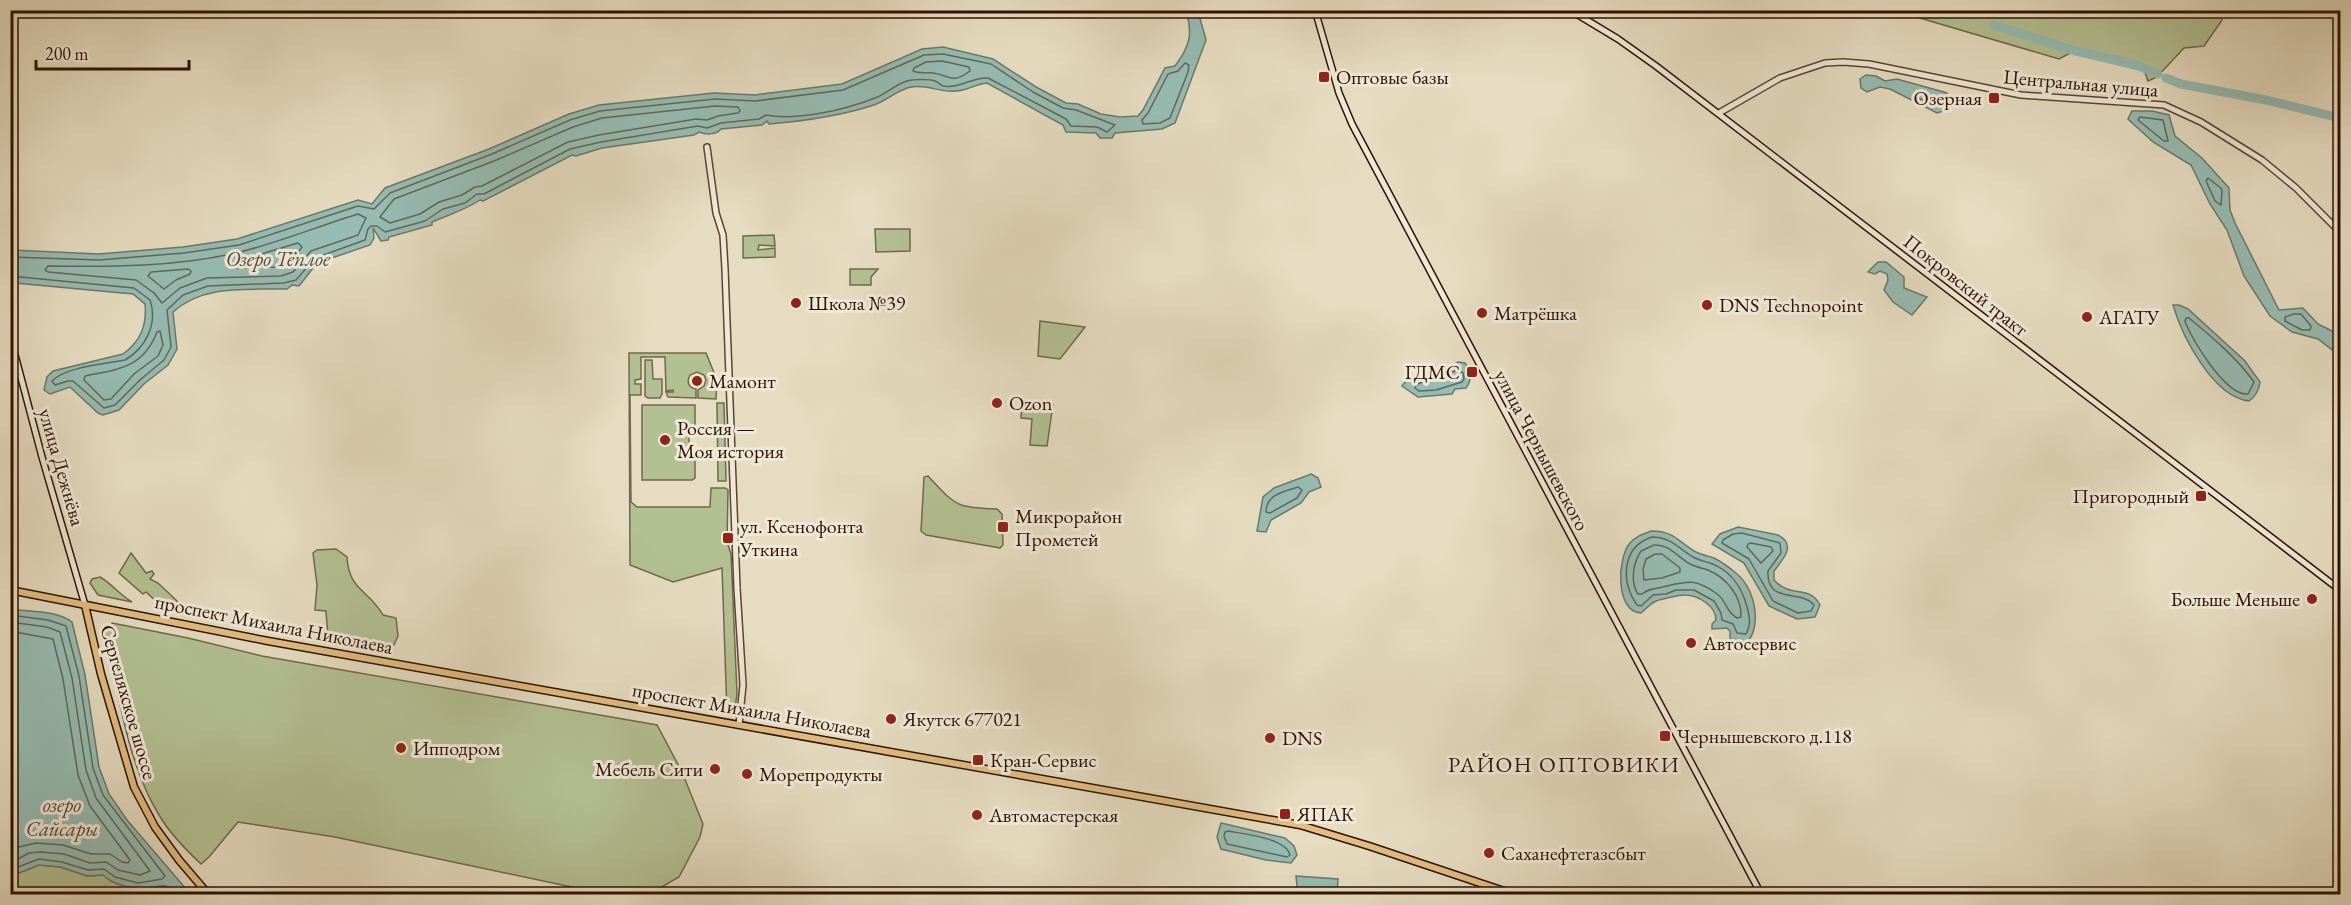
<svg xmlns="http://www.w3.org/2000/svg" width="2351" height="905" font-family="'EB Garamond',serif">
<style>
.green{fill:#b3c094;stroke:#70694a;stroke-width:1.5}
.water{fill:#96bcb3;stroke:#6c786b;stroke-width:1.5}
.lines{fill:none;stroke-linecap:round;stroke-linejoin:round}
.shore{stroke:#62675a;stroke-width:1.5}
.river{stroke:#96bcb3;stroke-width:9}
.tertiary-casing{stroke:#5b4430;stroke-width:8}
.secondary-casing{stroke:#2d1200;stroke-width:8}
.primary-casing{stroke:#2d1200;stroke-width:9}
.tertiary{stroke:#efe8d7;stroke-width:5}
.secondary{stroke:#efe8d7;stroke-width:5}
.primary{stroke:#e3be80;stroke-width:6}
.poi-dot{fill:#8f2418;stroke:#efe8d7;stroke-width:2}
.labels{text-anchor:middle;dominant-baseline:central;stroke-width:6;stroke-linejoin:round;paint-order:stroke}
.poi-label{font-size:20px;fill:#2d1200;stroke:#efe8d7;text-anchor:start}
.street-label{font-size:20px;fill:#2d1200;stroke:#efe8d7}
.water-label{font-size:21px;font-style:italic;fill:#524e3f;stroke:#efe8d7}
.quarter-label{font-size:22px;letter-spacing:1.5px;fill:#2d1200;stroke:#efe8d7}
</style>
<rect width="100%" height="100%" fill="#e6dcc1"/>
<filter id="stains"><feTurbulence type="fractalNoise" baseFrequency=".00333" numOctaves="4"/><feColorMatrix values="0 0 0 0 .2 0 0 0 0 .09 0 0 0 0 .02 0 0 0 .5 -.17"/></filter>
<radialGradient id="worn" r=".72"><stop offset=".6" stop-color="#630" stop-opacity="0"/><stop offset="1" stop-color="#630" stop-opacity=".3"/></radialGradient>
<g class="green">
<path d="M 2219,10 L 2222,20 L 2204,46 L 2184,48 L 2157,77 L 2148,81 L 2142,64 L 2118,57 L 2074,51 L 2059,59 L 1896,11 Z"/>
<path d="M 875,229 L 910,229 L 910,251 L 876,252 Z"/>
<path d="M 774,235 L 775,246 L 759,245 L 758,250 L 775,248 L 775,257 L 743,258 L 743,236 Z"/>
<path d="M 850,269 L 878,269 L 871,277 L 871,285 L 850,285 Z"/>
<path d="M 1040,321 L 1085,327 L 1060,359 L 1038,356 Z"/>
<path d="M 629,353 L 706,353 L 717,380 L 716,399 L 698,398 L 698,390 L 704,386 L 706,380 L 704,375 L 697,372 L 690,375 C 686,382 689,388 696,389 L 696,398 L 668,397 L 666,392 L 673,392 L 673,390 L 666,391 L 665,357 L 641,357 L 641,379 L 635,380 L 635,384 L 641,384 L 641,395 L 630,395 L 631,502 L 637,507 L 710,507 L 711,488 L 725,488 L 728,490 L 727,542 L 731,554 L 737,694 L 735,708 L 730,714 L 727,713 L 722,568 L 673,582 L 630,565 Z"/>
<path d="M 645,360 L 652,360 L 653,379 L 662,379 L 662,394 L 660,398 L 648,398 L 645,396 Z"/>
<path d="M 1022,402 L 1053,404 L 1047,446 L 1030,445 L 1032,419 L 1021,418 Z"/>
<path d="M 717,403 L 724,403 L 726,481 L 718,481 Z"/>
<path d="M 642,405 L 695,405 L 695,425 L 689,425 L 689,459 L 695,460 L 695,478 L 692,480 L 642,480 Z"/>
<path d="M 928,476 C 957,507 955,507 997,509 L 1002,514 L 1003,545 L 1000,548 L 926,535 L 921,531 L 924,477 Z"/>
<path d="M 336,549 L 347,557 C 349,591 368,589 383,615 L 396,618 L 398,636 L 391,651 L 336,643 L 328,636 L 326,611 L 315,610 L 317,585 L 313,553 L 317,550 Z"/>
<path d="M 131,553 L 146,573 L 152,571 L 154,574 L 150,579 L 158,583 L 177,601 L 176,612 L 159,604 L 146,592 L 143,594 L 119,573 Z"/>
<path d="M 100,577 C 112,584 120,595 132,602 L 98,595 L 90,583 L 92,579 Z"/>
<path d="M 112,623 L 188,638 L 262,656 L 657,725 L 682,772 L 703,824 L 700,837 L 679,877 L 660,888 L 640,894 L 605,894 L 335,837 L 238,822 L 209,857 L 201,864 C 185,849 170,834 159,815 C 127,763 118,691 105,632 Z"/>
<path d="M 39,865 L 61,867 L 87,876 L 104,875 C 125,899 164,874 174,894 L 11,894 L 10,869 L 19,873 Z"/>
</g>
<g class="water">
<path d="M 1186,11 L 1198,11 L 1206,40 L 1175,123 L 1162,129 L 1115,133 L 1112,138 L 1100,138 L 1096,133 L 1066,132 L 1063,125 L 987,83 C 975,84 967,91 956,91 C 940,93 928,84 911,87 C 899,89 886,101 874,105 C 840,116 805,121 769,124 L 767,121 L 762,125 L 721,129 C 716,135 706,135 699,132 L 694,135 L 602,148 L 576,156 L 572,155 L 483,201 L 480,200 C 465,210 448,215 432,222 L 432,225 L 389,237 L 388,240 L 381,241 L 373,228 L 374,238 L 370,245 L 317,263 L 299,286 L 292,285 L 287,289 C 248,290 204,284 173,312 L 177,349 L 168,365 L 144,384 L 119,410 L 103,415 L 98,413 L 70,387 L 50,394 L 44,390 L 47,377 L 53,371 L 123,354 C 141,341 147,325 145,304 L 133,294 L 15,283 L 11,280 L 11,250 L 99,254 L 183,247 L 237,239 L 358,200 L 372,204 L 385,188 L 489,149 L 569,114 L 599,105 L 714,93 L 755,95 L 842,84 L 922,49 L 943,47 L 993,59 L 1036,87 L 1066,103 L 1078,104 L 1101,114 L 1120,117 L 1138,116 L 1143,110 L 1165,68 L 1175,66 C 1190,46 1193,34 1186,11 Z"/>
<path d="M 1866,75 L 1876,76 L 1885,81 L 1897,79 L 1947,93 L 1950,99 L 1947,110 L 1937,113 L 1890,89 L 1880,87 L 1867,92 L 1861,88 L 1860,79 Z"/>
<path d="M 2132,111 L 2152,111 L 2169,115 L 2175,136 L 2202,158 L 2229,188 L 2230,210 L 2235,223 L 2279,310 L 2303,308 L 2318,324 L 2340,335 L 2340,356 L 2318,339 L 2292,332 L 2270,316 L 2244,276 L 2227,230 L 2210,204 L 2191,165 L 2153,142 L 2128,119 Z"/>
<path d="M 1878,262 L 1886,262 L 1904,277 L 1904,288 L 1927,297 L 1912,315 L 1893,302 L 1884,290 L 1888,280 L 1887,274 L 1880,271 L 1875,274 L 1868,272 Z"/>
<path d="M 2173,305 L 2179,305 L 2188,309 L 2245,361 L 2260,382 C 2259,390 2256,396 2249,401 C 2213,397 2182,336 2173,305 Z"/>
<path d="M 1458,362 L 1465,363 C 1471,371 1472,380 1466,388 L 1455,389 L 1452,394 L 1418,397 L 1402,386 C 1409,372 1447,372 1458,362 Z"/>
<path d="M 1311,474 L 1318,478 L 1321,487 L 1309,492 L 1301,503 L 1271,520 L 1266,532 L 1257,531 L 1263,497 L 1274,488 Z"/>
<path d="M 1738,527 L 1778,535 C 1797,545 1783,559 1774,571 L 1774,580 C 1791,599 1809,584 1820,605 L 1815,617 L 1797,619 L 1769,606 L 1744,563 L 1712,544 L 1720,534 Z"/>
<path d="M 1651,531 C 1675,531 1678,542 1696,552 C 1702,555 1708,556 1714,558 C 1722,562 1730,568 1737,574 C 1756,590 1763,628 1744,646 L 1741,645 L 1739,640 L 1730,639 L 1730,631 L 1727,628 L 1712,629 L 1712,624 L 1716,620 C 1716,606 1698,595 1685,595 C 1679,595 1662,599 1656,601 C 1651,603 1646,609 1641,613 C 1615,612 1617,558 1630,543 C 1636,536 1643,534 1651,531 Z"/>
<path d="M 10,609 C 30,612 56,610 72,622 L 85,675 L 99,767 L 109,794 L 127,820 L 187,890 L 187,894 L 174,894 C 166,878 153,890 139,889 C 129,888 111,883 103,875 L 87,876 L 61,867 L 39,865 L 19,873 L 11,869 Z"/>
<path d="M 1221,823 L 1285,838 L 1294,846 L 1297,855 L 1291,863 L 1266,860 L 1221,849 L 1217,837 Z"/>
<path d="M 1296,876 L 1338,879 L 1337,894 L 1293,894 L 1297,886 Z"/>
</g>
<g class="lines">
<g class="shore">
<path d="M 942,61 L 969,67 L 970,71 C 951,85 950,75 933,73 C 925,72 919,74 913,71 L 914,68 L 926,62 Z"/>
<path d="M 1185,63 L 1189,65 L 1188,72 L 1170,118 L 1160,123 L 1143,124 L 1142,120 L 1148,113 L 1168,74 L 1178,71 Z"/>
<path d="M 1921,92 L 1942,98 L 1942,105 L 1937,106 L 1918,98 L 1917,94 Z"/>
<path d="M 715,106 L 738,107 L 740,111 L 738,113 L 718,116 L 707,120 L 696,119 L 599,135 L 568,142 L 482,186 L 475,187 L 462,195 L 439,202 L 420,214 L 390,223 L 380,217 L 394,199 L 494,161 L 573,127 L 602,118 Z"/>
<path d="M 2140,117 L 2163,120 L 2168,141 L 2164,141 L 2138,120 Z"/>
<path d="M 2208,178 L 2222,189 L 2221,205 L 2215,201 L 2206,181 Z"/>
<path d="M 358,214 L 366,218 L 358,235 L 311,251 L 293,272 L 281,276 L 207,278 L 180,288 L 162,303 L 154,293 L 136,280 L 48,272 L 45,270 L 48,266 C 111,267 178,267 240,252 C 280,242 319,226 358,214 Z"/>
<path d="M 298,243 L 302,247 L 290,263 L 280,267 L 232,268 L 229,266 L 231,263 Z"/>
<path d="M 10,257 L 99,260 L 184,253 L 239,245 L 358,206 L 374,209 L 390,193 L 492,154 L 570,120 L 600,111 L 715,99 L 755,101 L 843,90 L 924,55 L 943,54 L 991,64 L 1033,92 L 1063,108 L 1076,110 L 1115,125 L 1107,132 L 1097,127 L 1071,126 L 1066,119 L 988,78 C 972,77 959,89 943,86 C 938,84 940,83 935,81 C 929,79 914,79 907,81 C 896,84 886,94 875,98 C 845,110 796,121 766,115 L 759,119 L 721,123 L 707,128 L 698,126 L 601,142 L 570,149 L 484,194 L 477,194 L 465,203 L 443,209 L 425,221 L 385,232 L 377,226 L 371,226 L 368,229 L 365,240 L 315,258 L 296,280 L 284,283 L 208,286 L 183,295 L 167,310 L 171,347 L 164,360 L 140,380 L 115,405 L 104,408 L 73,381 L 68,381 L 55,385 L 52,381 C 65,367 105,364 125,360 C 146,348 158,323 150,300 L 134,288 L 10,276"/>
<path d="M 188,269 L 191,271 L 190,274 L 176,280 L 164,289 L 148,276 L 151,272 Z"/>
<path d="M 2294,314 L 2301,314 L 2311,326 L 2310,330 L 2302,330 L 2285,321 L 2285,317 Z"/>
<path d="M 2186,318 L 2189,318 C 2212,337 2237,358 2254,382 L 2248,394 C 2225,396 2193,340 2185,322 Z"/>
<path d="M 160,331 L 163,345 L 158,356 L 134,374 L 111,399 L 104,400 L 84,380 L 85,376 C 119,369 143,368 157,332 Z"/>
<path d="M 1459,370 L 1463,373 L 1464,379 L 1462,382 L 1436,390 L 1419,391 L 1415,388 L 1416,385 L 1435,376 Z"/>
<path d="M 1298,487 L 1302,490 L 1297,498 L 1270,513 L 1266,512 C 1266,494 1284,492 1298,487 Z"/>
<path d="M 1742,533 L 1780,543 L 1781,553 L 1768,571 C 1766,605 1802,589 1814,605 L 1811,611 L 1798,613 L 1773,601 L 1749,559 L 1722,543 L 1723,540 L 1733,534 Z"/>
<path d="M 1652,537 C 1671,537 1678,548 1693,557 C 1698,560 1704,561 1710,563 C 1730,570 1742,587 1747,607 C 1750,618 1751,624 1746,634 L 1737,633 L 1733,624 L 1722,620 L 1721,613 L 1714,601 L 1694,590 L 1676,590 L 1666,594 L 1653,595 L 1641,606 L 1637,605 C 1621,582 1621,547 1652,537 Z"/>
<path d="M 1751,543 L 1771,547 L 1773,551 L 1761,563 L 1747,547 L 1748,544 Z"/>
<path d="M 1654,545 C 1670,544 1677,557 1690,564 C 1696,567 1702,568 1708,570 C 1727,578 1742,597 1741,617 L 1737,618 C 1725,611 1727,601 1717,594 C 1695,578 1688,581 1663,587 C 1654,589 1649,588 1642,594 L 1638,594 C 1630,582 1633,563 1641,551 Z"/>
<path d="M 1655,554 L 1662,554 L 1680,568 L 1680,572 L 1662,578 L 1644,580 L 1643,569 L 1646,559 Z"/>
<path d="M 10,615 L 48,620 L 66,626 L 79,676 L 93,768 L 103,795 L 165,876 L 162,879 L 138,883 L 115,877 L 104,869 L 88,870 L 62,862 L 39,859 L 18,867 L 10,866"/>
<path d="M 10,622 L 47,627 L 60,632 L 72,678 L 86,770 L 96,798 L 150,871 L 140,875 L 118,870 L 106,862 L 90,863 L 64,854 L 40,852 L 29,853 L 18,859 L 10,858"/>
<path d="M 10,631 L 53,639 L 63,679 L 78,775 L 90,806 L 130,860 L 128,863 L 122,862 L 110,854 L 91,854 L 63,845 L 36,843 L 10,849"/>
<path d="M 1228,831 C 1244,834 1286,838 1290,855 L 1287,857 L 1227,844 L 1224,836 L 1225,832 Z"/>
</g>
<g class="river">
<path d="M 1994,25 L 2072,50 L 2139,66 L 2158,74"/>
<path d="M 2166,78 L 2181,84 L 2266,100 L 2340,118"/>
</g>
<g class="tertiary-casing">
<g id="tertiary">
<path d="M 1719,113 L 1780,78 L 1825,63 L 1843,62 L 1869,64 L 2021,95 L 2164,105 L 2201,122 L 2262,160 L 2296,188 L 2340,232"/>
<path d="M 707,147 L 716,213 L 723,235 L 725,269 L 737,588 L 743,685 L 739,725"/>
</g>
</g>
<g class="secondary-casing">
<g id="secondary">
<path d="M 1315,10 L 1339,93 L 1352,124 L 1761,894"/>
<path d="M 1570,10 L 1618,39 L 1656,66 L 2340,590"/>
<path d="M 10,336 L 42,457 L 85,605"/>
</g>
</g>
<g class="primary-casing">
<g id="primary">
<path d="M 10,590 L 268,641 L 1300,825 L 1369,846 L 1513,894"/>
<path d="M 85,605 L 101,674 L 134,787 L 155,827 L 179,860 L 208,894"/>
</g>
</g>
<use href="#tertiary" class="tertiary"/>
<use href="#secondary" class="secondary"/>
<use href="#primary" class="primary"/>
</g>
<g class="poi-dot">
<rect x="1318" y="71" width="12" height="12" rx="3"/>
<rect x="1988" y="92" width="12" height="12" rx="3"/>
<circle cx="796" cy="303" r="6"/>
<circle cx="1707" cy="305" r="6"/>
<circle cx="1482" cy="313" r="6"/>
<circle cx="2087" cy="317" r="6"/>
<rect x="1466" y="366" width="12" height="12" rx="3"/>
<circle cx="697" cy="381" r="6"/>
<circle cx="997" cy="403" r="6"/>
<circle cx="665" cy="440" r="6"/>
<rect x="2195" y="490" width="12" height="12" rx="3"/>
<rect x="997" y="521" width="12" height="12" rx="3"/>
<rect x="722" y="532" width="12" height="12" rx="3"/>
<circle cx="2312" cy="599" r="6"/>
<circle cx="1691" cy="643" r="6"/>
<circle cx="891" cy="719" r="6"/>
<rect x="1659" y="730" width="12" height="12" rx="3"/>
<circle cx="1270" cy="738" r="6"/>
<circle cx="401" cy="748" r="6"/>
<rect x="972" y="754" width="12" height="12" rx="3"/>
<circle cx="715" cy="769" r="6"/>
<circle cx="747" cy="774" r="6"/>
<rect x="1279" y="808" width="12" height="12" rx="3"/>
<circle cx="977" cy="815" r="6"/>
<circle cx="1489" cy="853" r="6"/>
</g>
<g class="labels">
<g class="poi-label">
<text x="1336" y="77">Оптовые базы</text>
<text x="1982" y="98" text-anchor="end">Озерная</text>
<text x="808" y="303">Школа №39</text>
<text x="1719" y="305">DNS Technopoint</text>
<text x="1494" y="313">Матрёшка</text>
<text x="2099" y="317">АГАТУ</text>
<text x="1460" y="372" text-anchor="end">ГДМС</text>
<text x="709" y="381">Мамонт</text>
<text x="1009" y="403">Ozon</text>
<text x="677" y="428">Россия —<tspan x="677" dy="23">Моя история</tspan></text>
<text x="2189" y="496" text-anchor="end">Пригородный</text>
<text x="1015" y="516">Микрорайон<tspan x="1015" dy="23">Прометей</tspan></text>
<text x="740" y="526">ул. Ксенофонта<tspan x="740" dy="23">Уткина</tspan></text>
<text x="2300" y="599" text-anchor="end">Больше Меньше</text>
<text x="1703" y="643">Автосервис</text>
<text x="903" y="719">Якутск 677021</text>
<text x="1677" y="736">Чернышевского д.118</text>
<text x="1282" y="738">DNS</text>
<text x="413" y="748">Ипподром</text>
<text x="990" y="760">Кран-Сервис</text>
<text x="703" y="769" text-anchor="end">Мебель Сити</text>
<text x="759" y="774">Морепродукты</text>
<text x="1297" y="814">ЯПАК</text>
<text x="989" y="815">Автомастерская</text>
<text x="1501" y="853">Саханефтегазсбыт</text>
</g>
<g class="street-label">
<text transform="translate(2081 83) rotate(5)">Центральная улица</text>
<text transform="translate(1966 285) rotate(38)">Покровский тракт</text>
<text transform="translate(1542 450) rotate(62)">улица Чернышевского</text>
<text transform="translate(62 467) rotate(74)">улица Дежнёва</text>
<text transform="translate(274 624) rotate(11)">проспект Михаила Николаева</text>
<text transform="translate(129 702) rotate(74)">Сергеляхское шоссе</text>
<text transform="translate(752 710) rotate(10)">проспект Михаила Николаева</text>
</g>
<g class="water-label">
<text x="278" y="258">Озеро Тёплое</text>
<text x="62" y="804">озеро<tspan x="62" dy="24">Сайсары</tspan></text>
</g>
<g class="quarter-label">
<text x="1564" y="764">РАЙОН ОПТОВИКИ</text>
</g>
</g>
<rect width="2351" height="905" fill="none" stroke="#e6dcc1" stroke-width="36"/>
<rect x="12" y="12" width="2327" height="881" fill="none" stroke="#2d1200" stroke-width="3"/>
<rect x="18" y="18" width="2315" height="869" fill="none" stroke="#2d1200" stroke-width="1.5"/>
<path d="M36 60v9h153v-9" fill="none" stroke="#2d1200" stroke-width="3"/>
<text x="45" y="60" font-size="18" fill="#2d1200" stroke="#efe8d7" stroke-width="4.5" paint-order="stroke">200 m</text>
<rect width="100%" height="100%" filter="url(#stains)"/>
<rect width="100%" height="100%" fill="url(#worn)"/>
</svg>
